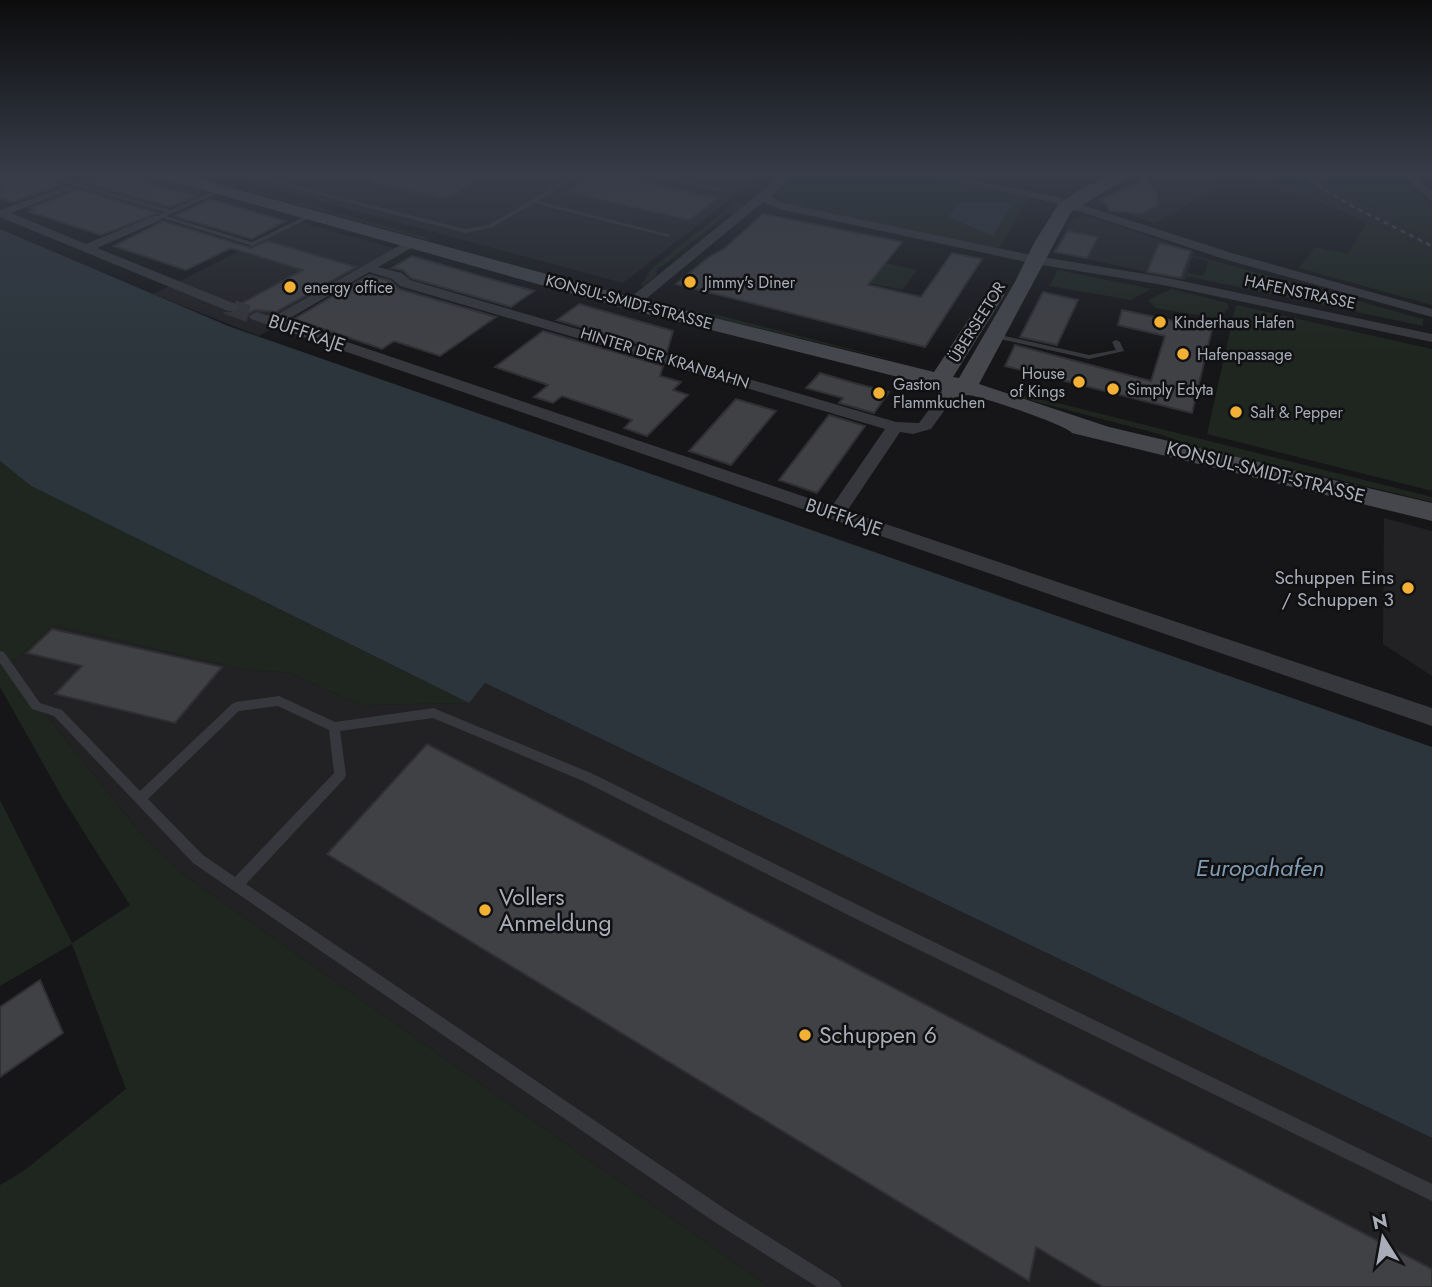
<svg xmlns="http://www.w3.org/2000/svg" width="1432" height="1287" font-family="Jost,sans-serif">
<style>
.built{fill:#222225}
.green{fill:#1e261f}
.water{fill:#2c353c}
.building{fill:#404145;stroke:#303034;stroke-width:2}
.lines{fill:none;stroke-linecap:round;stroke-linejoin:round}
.street-tunnel{stroke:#333438;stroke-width:16;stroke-dasharray:16 8;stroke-linecap:butt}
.lane{fill:#37383d;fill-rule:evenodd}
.street{fill:#37383d;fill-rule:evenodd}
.secondary{fill:#45474d;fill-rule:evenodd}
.rail{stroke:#4a4c52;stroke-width:2.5;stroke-dasharray:5 4.5;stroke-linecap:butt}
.poi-dot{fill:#f2b134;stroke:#111113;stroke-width:2.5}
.labels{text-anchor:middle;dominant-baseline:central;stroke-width:5;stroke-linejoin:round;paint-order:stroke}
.far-poi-label{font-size:16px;fill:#a8adb8;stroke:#111113;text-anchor:start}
.far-street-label{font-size:16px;fill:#a8adb8;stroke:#111113}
.street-label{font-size:19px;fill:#a8adb8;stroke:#111113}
.poi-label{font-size:19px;fill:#a8adb8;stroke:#111113;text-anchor:end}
.near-poi-label{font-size:23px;fill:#a8adb8;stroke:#111113;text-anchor:start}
.near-water-label{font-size:24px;font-style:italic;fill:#7f9bb3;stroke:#111113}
</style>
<rect width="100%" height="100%" fill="#161618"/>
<g class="built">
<path d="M 111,175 L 150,175 L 207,191 L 203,195 L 158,215 L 76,188 Z"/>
<path d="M 223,175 L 762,175 L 623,283 Z"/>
<path d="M 1148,175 L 1219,175 L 1226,177 L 1213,184 L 1221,187 L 1154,223 L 1100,204 L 1099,199 Z"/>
<path d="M 1229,175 L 1278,175 L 1273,183 L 1354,210 L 1296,175 L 1309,175 L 1432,242 L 1432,250 L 1320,202 Z"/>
<path d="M 1082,216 L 1106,221 L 1194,252 L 1185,280 L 1053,252 L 1073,219 Z"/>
<path d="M 299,222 L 404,251 L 259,336 L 153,294 Z"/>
<path d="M 1384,518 L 1432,531 L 1432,676 L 1383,644 Z"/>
<path d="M 53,625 L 242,669 L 290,673 L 361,705 L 468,703 L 485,683 L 1432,1138 L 1432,1287 L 769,1287 L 180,872 L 141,834 L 8,667 Z"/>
</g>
<g class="green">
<path d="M 191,175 L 199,175 L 429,238 L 426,240 Z"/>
<path d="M 795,175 L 917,175 L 1030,197 L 999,248 L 788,205 L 779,199 L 776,194 Z"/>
<path d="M 1278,175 L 1296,175 L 1360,213 L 1272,182 Z"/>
<path d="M 1309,175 L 1396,175 L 1432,206 L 1432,242 Z"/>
<path d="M 736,202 L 746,204 L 734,213 L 727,214 L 656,271 L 657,275 L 643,286 L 641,286 L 651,269 Z"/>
<path d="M 1367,222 L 1432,250 L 1432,305 L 1299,268 L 1315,247 L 1348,254 Z"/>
<path d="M 1193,255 L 1423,319 L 1423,326 L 1186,276 L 1187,273 L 1203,276 L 1209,261 L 1192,257 Z"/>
<path d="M 868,259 L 917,270 L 902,290 L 851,279 Z"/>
<path d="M 1058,270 L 1151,289 L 1131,300 L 1049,286 Z"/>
<path d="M 1171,289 L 1227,303 L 1229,307 L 1220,319 L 1155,308 L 1148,300 Z"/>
<path d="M 1236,305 L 1432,349 L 1432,491 L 1207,434 Z"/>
<path d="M 673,308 L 718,315 L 908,364 L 708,316 L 699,317 Z"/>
<path d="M 1012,394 L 1062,404 L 1432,497 L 1432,502 L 1310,473 L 1300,475 L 1217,454 L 1159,434 L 1010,395 Z"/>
<path d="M 0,461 L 31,486 L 469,703 L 361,705 L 290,673 L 242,669 L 53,625 L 8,667 L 141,834 L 180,872 L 769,1287 L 0,1287 L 0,1185 L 25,1170 L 126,1089 L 72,944 L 0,986 L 0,800 L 72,943 L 130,905 L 63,799 L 0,687 Z"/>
</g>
<g class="water">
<path d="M 958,203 L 1013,203 L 993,236 L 949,217 Z"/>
<path d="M 0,229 L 228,326 L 1432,747 L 1432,1138 L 485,683 L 469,703 L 31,486 L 0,461 Z"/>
</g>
<g class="building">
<path d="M 0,175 L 37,175 L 62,185 L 13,202 L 0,198 Z"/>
<path d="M 109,175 L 122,175 L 196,196 L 170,207 L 91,185 Z"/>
<path d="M 370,175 L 487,175 L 445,199 L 370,182 Z"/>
<path d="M 594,175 L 615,175 L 718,198 L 689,220 L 567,192 Z"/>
<path d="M 1146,178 L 1157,193 L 1158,205 L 1143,213 L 1110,211 L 1102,199 Z"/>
<path d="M 78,189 L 158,213 L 101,235 L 30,212 L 35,210 L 30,208 Z"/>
<path d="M 209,200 L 216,201 L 285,221 L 252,239 L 174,216 Z"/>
<path d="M 763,214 L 902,242 L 868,285 L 921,297 L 952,253 L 982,259 L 925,347 L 676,284 L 709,257 L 725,248 Z"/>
<path d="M 163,221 L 251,248 L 268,241 L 356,267 L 276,312 L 255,310 L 248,314 L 246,321 L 224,313 L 240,313 L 240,304 L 303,270 L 231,248 L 186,270 L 114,246 Z"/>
<path d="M 1068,231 L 1098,237 L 1087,258 L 1055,252 Z"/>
<path d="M 1159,243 L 1191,251 L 1181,278 L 1147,272 Z"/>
<path d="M 412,256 L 494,280 L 534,291 L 511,307 L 411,278 L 403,270 L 392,268 Z"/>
<path d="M 369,275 L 391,281 L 399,289 L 496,317 L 440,356 L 394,341 L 382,349 L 294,319 Z"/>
<path d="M 1043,292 L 1078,300 L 1057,345 L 1020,337 Z"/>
<path d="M 579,304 L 673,331 L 667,352 L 557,320 Z"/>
<path d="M 1122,310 L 1212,329 L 1192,413 L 1005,366 L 1015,345 L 1151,381 L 1165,336 L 1118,325 Z"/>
<path d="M 543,331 L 663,366 L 660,376 L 681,382 L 673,390 L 688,395 L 647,436 L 624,428 L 632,420 L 616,414 L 562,396 L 553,403 L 534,397 L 548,385 L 495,367 Z"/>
<path d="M 820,373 L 854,383 L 889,392 L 874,413 L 839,403 L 843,398 L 806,388 Z"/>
<path d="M 736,399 L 776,411 L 731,465 L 689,451 Z"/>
<path d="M 829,415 L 865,426 L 817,493 L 779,480 Z"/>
<path d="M 52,629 L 222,667 L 175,723 L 55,694 L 82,666 L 27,653 Z"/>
<path d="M 427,744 L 1432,1269 L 1432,1287 L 1103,1287 L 1036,1247 L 1029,1281 L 327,854 Z"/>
<path d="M 40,980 L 63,1033 L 0,1077 L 0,1007 Z"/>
</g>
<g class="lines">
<path class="street-tunnel" d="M 233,308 L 256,316"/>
<g class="lane">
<path d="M 39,175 C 52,175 68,184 79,183 C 89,181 96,175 107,175 L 83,185 L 170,210 L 219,189 L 223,189 L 223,191 L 166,216 L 252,242 L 310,214 L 315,215 L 252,246 L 159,217 L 159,215 L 165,212 Z"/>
<path d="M 244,175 L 253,175 L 465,229 L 489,225 L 573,175 L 580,175 L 538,201 L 671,235 L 668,237 L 534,203 L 493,227 L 465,233 Z"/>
<path d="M 649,175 L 660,175 L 723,189 L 720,191 Z"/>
<path d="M 991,333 L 1089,355 L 1116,350 L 1112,342 L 1116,340 L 1120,342 L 1124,351 L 1089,359 L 991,337 Z"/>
<path d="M 0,651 L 4,652 L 40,703 L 62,710 L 140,791 L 232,704 L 236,702 L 279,696 L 335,722 L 434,708 L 438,710 L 591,773 L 866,909 L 1432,1184 L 1432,1201 L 856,919 L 583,781 L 433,718 L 340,731 L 346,775 L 344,779 L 246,884 L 728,1211 L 839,1281 L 842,1287 L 817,1287 L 716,1223 L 193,863 L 54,716 L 32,709 L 0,663 ZM 278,706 L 329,730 L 334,773 L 235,877 L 203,855 L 148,799 L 239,711 Z"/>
</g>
<g class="street">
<path d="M 782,175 L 794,175 L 773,194 L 773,198 L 783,203 L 1036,256 L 1163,277 L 1432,334 L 1432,342 L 1163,285 L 1036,264 L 779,209 L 763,202 L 636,307 L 626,307 L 626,301 Z"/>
<path d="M 924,175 L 946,175 L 1057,197 L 1235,254 L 1432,309 L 1432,317 L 1227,260 L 1051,202 Z"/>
<path d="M 1402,175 L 1413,175 L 1432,192 L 1432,201 Z"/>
<path d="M 66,186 L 76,188 L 11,213 L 86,244 L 153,216 L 161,216 L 161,220 L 97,248 L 238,305 L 238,311 L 228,311 L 0,217 L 0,210 Z"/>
<path d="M 411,239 L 415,240 L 415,246 L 378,267 L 402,273 L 410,280 L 896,422 L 919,423 L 944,390 L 954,390 L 957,393 L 931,429 L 913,434 L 900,432 L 847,511 L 1432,708 L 1432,726 L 251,319 L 249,316 L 256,312 L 273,317 ZM 369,272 L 392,279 L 400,286 L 885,429 L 832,506 L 285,321 Z"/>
</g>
<path class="secondary" d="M 159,175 L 185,175 L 638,299 L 934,372 L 988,290 L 1002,290 L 1005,294 L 953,377 L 959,378 L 1016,280 L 1034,243 L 1058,205 L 1079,190 L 1110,175 L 1131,175 L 1071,212 L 979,384 L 1109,427 L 1432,503 L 1432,521 L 1072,433 C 1066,425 981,396 968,395 C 958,395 951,401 941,398 L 937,393 L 942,388 L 623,308 L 161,178 Z"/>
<path class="rail" d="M 1301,175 L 1348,204 L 1432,246"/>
</g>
<linearGradient id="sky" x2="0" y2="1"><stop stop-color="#0c0c0d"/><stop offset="0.49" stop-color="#363c48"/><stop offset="1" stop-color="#363c48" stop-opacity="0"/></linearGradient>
<rect width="1432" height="355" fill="url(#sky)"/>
<g class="poi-dot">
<circle cx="690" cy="282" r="7"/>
<circle cx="290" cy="287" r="7"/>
<circle cx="1160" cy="322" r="7"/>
<circle cx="1183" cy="354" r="7"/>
<circle cx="1079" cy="382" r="7"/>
<circle cx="1113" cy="389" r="7"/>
<circle cx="879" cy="393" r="7"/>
<circle cx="1236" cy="412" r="7"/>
<circle cx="1408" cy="588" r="7"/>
<circle cx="485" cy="910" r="7"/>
<circle cx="805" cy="1035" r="7"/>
</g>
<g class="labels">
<g class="far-poi-label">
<text x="704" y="282">Jimmy's Diner</text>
<text x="304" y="287">energy office</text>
<text x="1174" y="322">Kinderhaus Hafen</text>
<text x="1197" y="354">Hafenpassage</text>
<text x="1065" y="373" text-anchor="end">House<tspan x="1065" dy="18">of Kings</tspan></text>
<text x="893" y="384">Gaston<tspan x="893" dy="18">Flammkuchen</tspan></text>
<text x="1127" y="389">Simply Edyta</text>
<text x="1250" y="412">Salt &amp; Pepper</text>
</g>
<g class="far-street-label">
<text transform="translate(1300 292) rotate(12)">HAFENSTRASSE</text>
<text transform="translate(629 302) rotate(15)">KONSUL-SMIDT-STRASSE</text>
<text transform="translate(977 322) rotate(-58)">ÜBERSEETOR</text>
<text transform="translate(665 358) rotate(17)">HINTER DER KRANBAHN</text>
</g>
<g class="street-label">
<text transform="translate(307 333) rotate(19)">BUFFKAJE</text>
<text transform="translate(1266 472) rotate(14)">KONSUL-SMIDT-STRASSE</text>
<text transform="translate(844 517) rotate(19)">BUFFKAJE</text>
</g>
<g class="poi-label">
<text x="1394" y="577">Schuppen Eins<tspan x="1394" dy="22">/ Schuppen 3</tspan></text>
</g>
<g class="near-poi-label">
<text x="499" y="897">Vollers<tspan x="499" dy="26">Anmeldung</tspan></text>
<text x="819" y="1035">Schuppen 6</text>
</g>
<g class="near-water-label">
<text x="1260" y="867">Europahafen</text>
</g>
</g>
<g transform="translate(1383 1238) rotate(349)" stroke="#111113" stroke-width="5" paint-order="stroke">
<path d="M0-5L12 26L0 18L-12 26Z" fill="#a8adb8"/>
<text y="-10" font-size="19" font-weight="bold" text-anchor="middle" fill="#a8adb8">N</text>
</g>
</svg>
